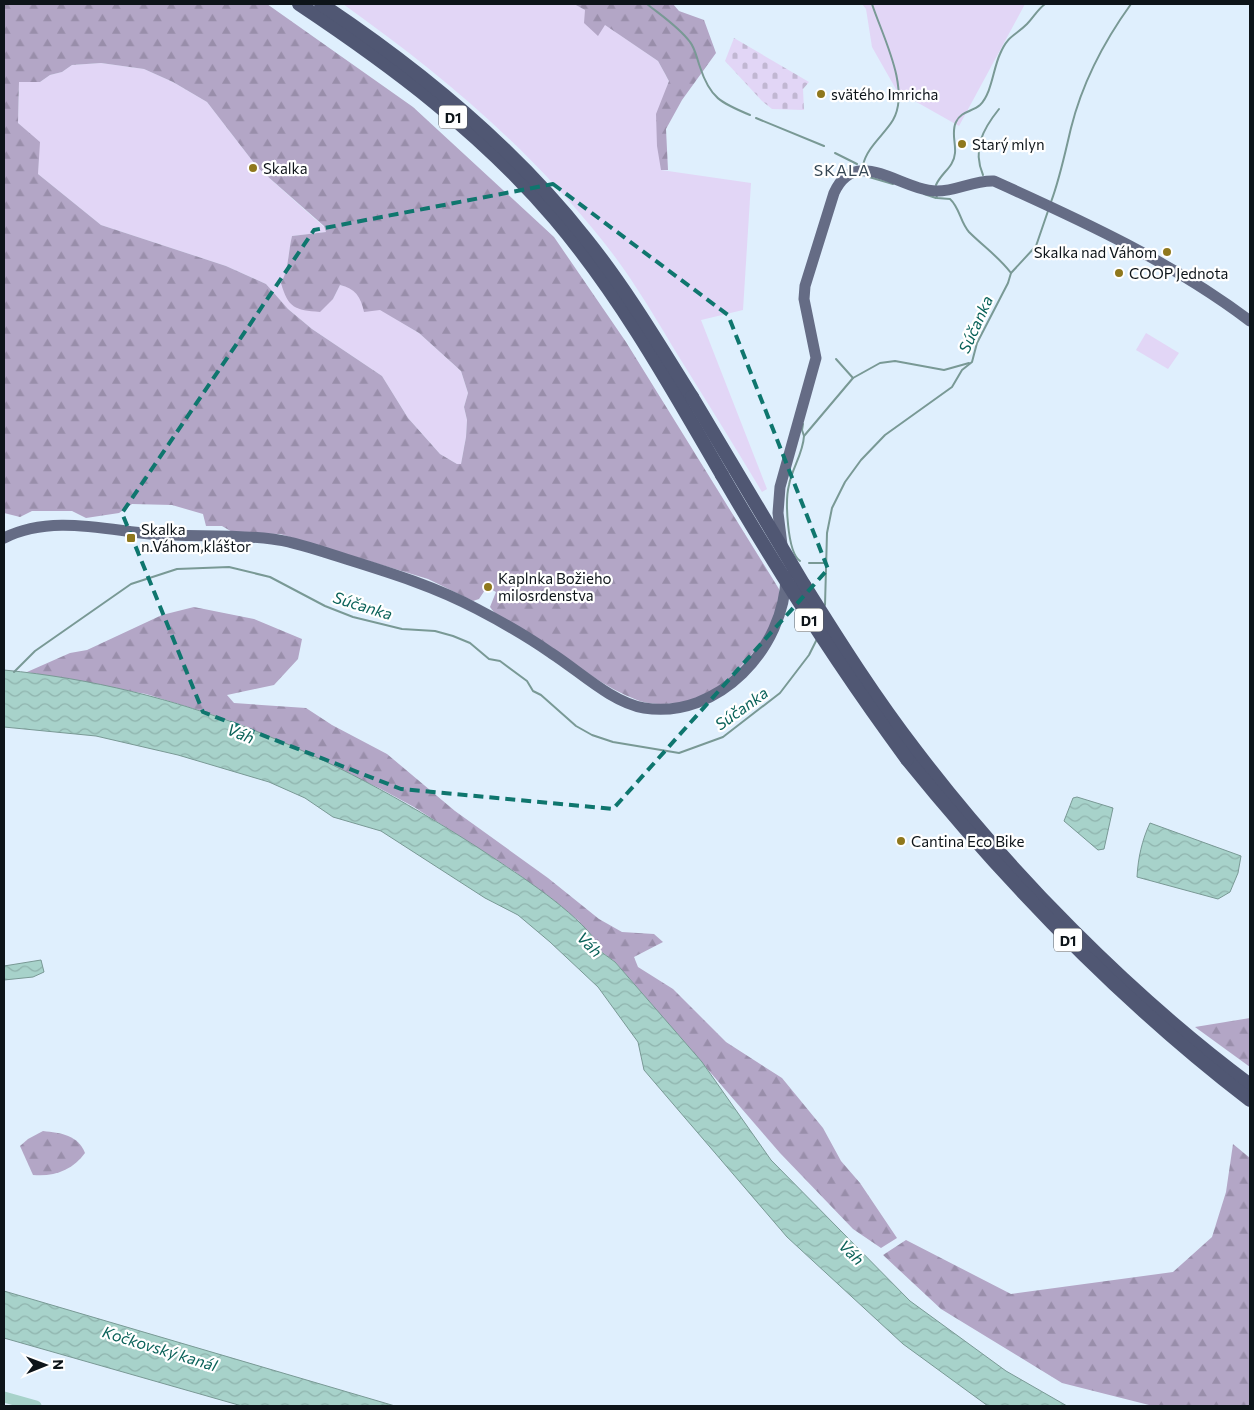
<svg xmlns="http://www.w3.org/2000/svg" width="1254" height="1410" font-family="Commissioner,sans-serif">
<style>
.green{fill:#e2d6f6}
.forest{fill:url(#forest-firs);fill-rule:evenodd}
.cemetery{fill:url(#cemetery-stones)}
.water{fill:url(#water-waves);stroke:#799995}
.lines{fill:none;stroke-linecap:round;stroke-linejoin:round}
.stream{stroke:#799995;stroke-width:2}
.river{stroke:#a7d2ca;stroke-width:11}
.major{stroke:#656c85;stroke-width:11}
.highway{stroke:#505773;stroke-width:14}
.highway-bridge{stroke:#505773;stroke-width:14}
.marked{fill:none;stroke:#0f766e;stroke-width:4;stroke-dasharray:10 6;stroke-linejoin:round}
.poi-dot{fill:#8f781d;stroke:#fff;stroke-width:2}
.labels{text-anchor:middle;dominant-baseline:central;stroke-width:4.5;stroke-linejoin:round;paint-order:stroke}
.shield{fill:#fff;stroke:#565a5e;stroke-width:1}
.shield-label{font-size:14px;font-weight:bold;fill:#0d1419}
.poi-label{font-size:15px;fill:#0d1419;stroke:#fff;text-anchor:start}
.neighbourhood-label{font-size:16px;letter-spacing:1px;fill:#364754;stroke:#fff}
.water-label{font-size:16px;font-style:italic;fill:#0a6259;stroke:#fff}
</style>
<defs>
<pattern id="forest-firs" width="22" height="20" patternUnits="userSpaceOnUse" patternTransform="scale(1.25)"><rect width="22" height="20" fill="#b3a6c6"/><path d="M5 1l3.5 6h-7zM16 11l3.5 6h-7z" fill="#998eaa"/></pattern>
<pattern id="cemetery-stones" width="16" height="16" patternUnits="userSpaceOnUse" patternTransform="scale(1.25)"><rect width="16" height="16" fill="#e2d6f6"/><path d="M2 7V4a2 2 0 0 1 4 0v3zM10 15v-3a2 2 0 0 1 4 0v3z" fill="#c1b7d2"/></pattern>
<pattern id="water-waves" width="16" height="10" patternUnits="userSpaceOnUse" patternTransform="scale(1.25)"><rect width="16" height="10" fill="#a7d2ca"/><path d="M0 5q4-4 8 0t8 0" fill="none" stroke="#8fb3ad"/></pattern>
</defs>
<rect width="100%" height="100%" fill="#dfeffd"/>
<g class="green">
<path d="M 343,4 L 574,4 L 585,10 L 598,35 L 604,24 L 658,61 L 669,81 L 665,93 L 661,170 L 751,183 L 743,310 L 701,320 L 767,489 L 762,492 C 735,447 707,402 679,357 C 655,317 631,276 602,240 C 526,145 441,74 343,4 Z"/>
<path d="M 862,4 L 1025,4 L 959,126 L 897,91 L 872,47 L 866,9 Z"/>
<path d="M 101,63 L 144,69 L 173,82 L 207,102 L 258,168 L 324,227 L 326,232 L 292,236 C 288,253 289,269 281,283 L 333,299 L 340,285 L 350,287 L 361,298 L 419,333 L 461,371 L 468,393 L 464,407 L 467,420 L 466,437 L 461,464 L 457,464 L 440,454 L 408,418 L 382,376 L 312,329 L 288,309 L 266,284 L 226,266 L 101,225 L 38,174 L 39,142 L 18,123 L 19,82 L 40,82 L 50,75 L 62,72 L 72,65 Z"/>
<path d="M 1146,333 L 1179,353 L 1168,369 L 1136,350 Z"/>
</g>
<g class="forest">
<path d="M 4,4 L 267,4 L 413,107 L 554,237 L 626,342 L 779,589 C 782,611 766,637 752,654 C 743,665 717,691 704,697 C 687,704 654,707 637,700 C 605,688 577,665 549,647 C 531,634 502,625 490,607 L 496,592 L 487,587 L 479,599 L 473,601 L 428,579 L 280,534 L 234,533 L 222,526 L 206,526 L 203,514 L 172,505 L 132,504 L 119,513 L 86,518 L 72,511 L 32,511 L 20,517 L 4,513 ZM 101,63 L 144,69 L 173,82 L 207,102 L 258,168 L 324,226 L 326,232 L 292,236 C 288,252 289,269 281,283 C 288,308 295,310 320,312 L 333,299 L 340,285 C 355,288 361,297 364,312 L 380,310 L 419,333 L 461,371 L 468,393 L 464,407 L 467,420 L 466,437 L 461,464 L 457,464 L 440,454 L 408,418 L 382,376 L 312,329 L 288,309 L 266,284 L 226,266 L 101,225 L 38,174 L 40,142 L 18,123 L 19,82 L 40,82 L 50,75 L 62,72 L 72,65 Z"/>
<path d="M 574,4 L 673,4 L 679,11 L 704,20 L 716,53 L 682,100 L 666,129 L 668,170 L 661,170 L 657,146 L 656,114 L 669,81 L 658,61 L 605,25 L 598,36 L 584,23 L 585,10 Z"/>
<path d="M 194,607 L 254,619 L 302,639 L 298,659 L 274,685 L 227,695 L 234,703 L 306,708 L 332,725 L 387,754 L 455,811 L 548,878 L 599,919 L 622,932 L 654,934 L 663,942 L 634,957 L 638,967 L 673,989 L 726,1042 L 782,1078 L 823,1128 L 841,1161 L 860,1183 L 897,1238 L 881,1248 L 853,1229 L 780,1153 L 615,962 L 589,942 L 579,921 L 514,871 L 414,807 L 381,789 L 242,725 L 208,713 L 146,694 L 27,672 L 70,653 L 87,650 L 162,615 Z"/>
<path d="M 1250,1018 L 1250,1067 L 1195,1027 Z"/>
<path d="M 43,1131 C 61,1133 78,1135 85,1153 C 73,1170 54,1177 33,1175 L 20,1146 L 28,1139 Z"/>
<path d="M 1233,1144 L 1250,1158 L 1250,1405 L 1153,1406 L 1062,1383 L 941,1309 L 883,1255 L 906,1240 L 1011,1294 L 1173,1272 L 1212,1237 L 1226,1192 Z"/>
</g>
<path class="cemetery" d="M 734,38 L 809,82 L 803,89 L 804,110 L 772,109 L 762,101 L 725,61 Z"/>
<g class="water">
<path d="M 4,670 C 181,687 329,752 477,847 C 513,871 566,904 593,937 L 589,939 L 589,943 L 615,962 L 702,1062 L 771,1160 L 910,1301 L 1006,1371 L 1067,1406 L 988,1406 L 903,1344 L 787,1237 L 644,1070 L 638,1042 L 598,987 L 550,942 L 518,915 L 485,898 L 381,831 L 333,817 L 305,798 L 269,782 L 178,755 L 96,736 L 4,727 Z"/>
<path d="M 1077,797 L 1113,808 L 1104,849 L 1098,850 L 1064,821 L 1073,798 Z"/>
<path d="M 1150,823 L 1241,856 L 1238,873 L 1230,892 L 1218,899 L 1137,877 C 1138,858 1142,840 1150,823 Z"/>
<path d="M 41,960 L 44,972 L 33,977 L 4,980 L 4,966 Z"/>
<path d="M 4,1291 L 395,1406 L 242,1406 L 4,1338 Z"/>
</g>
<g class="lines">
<g class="stream">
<path d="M 647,4 C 662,16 679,27 690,42 C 695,48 697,59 700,67 C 710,98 721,103 750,115"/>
<path d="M 756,118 L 824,146"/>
<path d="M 835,153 L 857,164"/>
<path d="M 863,165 C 867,147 884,135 893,120 C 911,89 882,35 872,4"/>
<path d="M 983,175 C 972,149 983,129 999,109"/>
<path d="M 869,177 L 893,184"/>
<path d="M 936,185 C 941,173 954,167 955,153 C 956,143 951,132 956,122 C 961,111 972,112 980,105 C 992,93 993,69 1000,54 C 1008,35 1015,36 1027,24 C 1034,17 1037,10 1045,4"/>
<path d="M 924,194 L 936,198"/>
<path d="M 936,194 L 937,198 L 950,199 C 960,208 960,222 969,232 C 983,246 999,257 1011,273"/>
<path d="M 1051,202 C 1060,178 1065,153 1071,128 C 1082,84 1105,40 1131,4"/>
<path d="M 836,359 L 853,378"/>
<path d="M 803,424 L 802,430 L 804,436"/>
<path d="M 800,561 C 787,552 785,500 789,485 C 792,468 803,454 804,436 L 853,378 L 880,363 L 895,361 L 944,370 L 969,363"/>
<path d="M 809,563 L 825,563"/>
<path d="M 825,605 L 827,533 L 832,508 L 845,482 L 861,460 L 885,435 L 952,387 L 962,370 L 972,362 L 977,343 L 1008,283 L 1011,273 L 1036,246 L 1048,211"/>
<path d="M 14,672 L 35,651 L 131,584 L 177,569 L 229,567 L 270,577 L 325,606 L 353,617 L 402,629 L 435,631 L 453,636 L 470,643 L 489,659 L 500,661 L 527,681 L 533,691 L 541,695 L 576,726 L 592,735 L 613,742 L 679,753 L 723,737 L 780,693 L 809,655 L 817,639"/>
</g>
<path class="river" d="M 4,1397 L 36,1406"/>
<g class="major">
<path d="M 4,538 C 49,515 102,529 150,534 C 191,537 232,534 272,539 C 298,542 322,552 346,559 C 391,573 436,587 477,609 C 502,622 528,637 551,653 C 578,670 612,703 644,708 C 718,720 785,648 786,576"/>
<path d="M 782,545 L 778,513 L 780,487 L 816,358 L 804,299 L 805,286 L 834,193 C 856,144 901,191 937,191 C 957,191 974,180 994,181 C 1083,221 1172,262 1250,321"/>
</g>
<g class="highway">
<path d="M 299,4 C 392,66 482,133 555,219 C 621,297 671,387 722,475"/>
<path d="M 321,4 C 420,70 513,146 586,239 C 626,289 658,343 692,397"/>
<path d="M 804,585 C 839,641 875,698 916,751 C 1008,872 1128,994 1250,1085"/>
<path d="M 907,759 C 1009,885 1121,1001 1250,1100"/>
</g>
<g class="highway-bridge">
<path d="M 692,397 L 804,585"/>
<path d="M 722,475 C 779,573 839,667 907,759"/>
</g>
</g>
<path class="marked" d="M 553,184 L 728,315 L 828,569 L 613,809 L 401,789 L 203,712 L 122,513 L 314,230 Z"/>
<g class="poi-dot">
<circle cx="821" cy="94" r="5"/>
<circle cx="962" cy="144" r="5"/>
<circle cx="253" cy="168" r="5"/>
<circle cx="1167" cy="252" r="5"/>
<circle cx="1119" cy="273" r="5"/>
<rect x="126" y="533" width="10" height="10" rx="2.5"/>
<circle cx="488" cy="587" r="5"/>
<circle cx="901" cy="841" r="5"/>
</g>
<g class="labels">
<g class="shield">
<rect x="439" y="105.5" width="28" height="23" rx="4"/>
<rect x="795" y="608.5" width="28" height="23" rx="4"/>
<rect x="1054" y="928.5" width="28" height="23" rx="4"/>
</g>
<g class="shield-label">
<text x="453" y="117">D1</text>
<text x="809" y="620">D1</text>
<text x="1068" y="940">D1</text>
</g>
<g class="poi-label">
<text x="831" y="94">svätého Imricha</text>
<text x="972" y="144">Starý mlyn</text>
<text x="263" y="168">Skalka</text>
<text x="1157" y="252" text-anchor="end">Skalka nad Váhom</text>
<text x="1129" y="273">COOP Jednota</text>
<text x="141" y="529">Skalka<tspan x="141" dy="17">n.Váhom,kláštor</tspan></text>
<text x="498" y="578">Kaplnka Božieho<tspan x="498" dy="17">milosrdenstva</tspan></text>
<text x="911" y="841">Cantina Eco Bike</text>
</g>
<g class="neighbourhood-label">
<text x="842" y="169">SKALA</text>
</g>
<g class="water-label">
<text transform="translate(975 324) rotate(-66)">Súčanka</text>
<text transform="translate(363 605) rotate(17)">Súčanka</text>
<text transform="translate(741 708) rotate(-36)">Súčanka</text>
<text transform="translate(241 733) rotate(22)">Váh</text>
<text transform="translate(590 944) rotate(45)">Váh</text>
<text transform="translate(852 1252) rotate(44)">Váh</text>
<text transform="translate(160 1348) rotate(17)">Kočkovský kanál</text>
</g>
</g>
<rect width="1254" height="1410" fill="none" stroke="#0d1419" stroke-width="10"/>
<g transform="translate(45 1365) rotate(89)" stroke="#ffffff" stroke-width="4" paint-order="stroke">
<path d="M0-4L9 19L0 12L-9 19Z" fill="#0d1419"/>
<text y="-8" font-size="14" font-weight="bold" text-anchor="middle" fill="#0d1419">N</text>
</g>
</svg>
